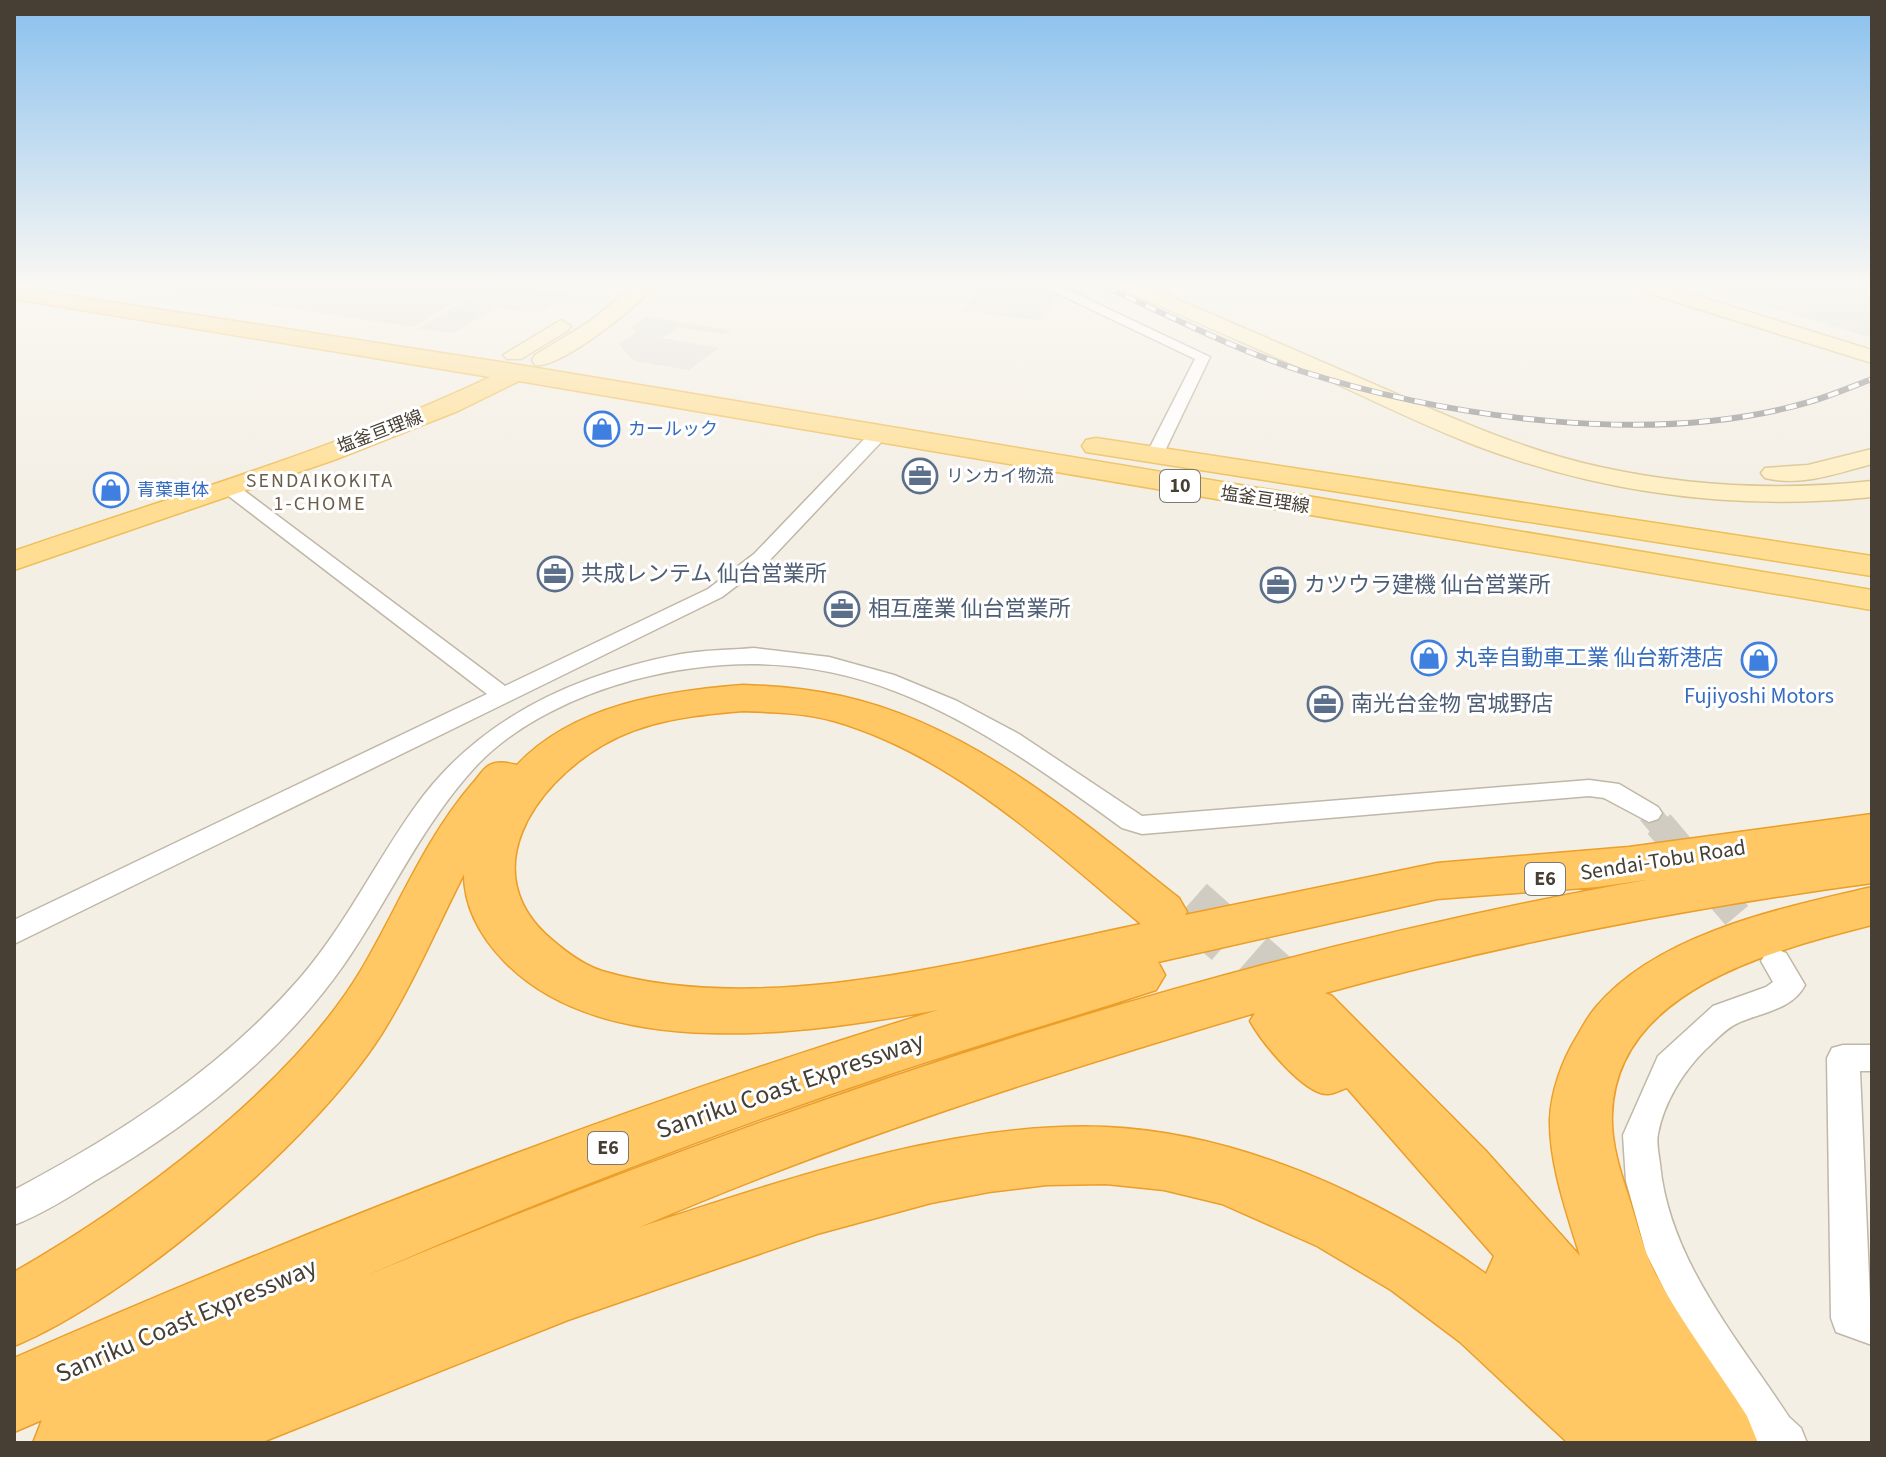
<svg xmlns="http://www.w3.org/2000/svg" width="1886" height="1457" font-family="'Source Sans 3','Noto Sans JP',sans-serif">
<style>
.industrial{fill:#e6e0da}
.parking{fill:#e4e1de}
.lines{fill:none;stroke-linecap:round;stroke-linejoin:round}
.street-tunnel-far1{stroke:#d1ccc2;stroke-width:23;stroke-dasharray:23 12;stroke-linecap:butt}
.street-tunnel{stroke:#d1ccc2;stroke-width:30;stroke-dasharray:30 15;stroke-linecap:butt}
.highway-tunnel{stroke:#d1ccc2;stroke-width:54;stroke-dasharray:54 27;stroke-linecap:butt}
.street-casing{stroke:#c0b7a7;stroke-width:3}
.secondary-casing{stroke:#dbc692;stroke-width:3}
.primary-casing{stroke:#eebe59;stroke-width:3}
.highway-casing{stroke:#eb9e28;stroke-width:3}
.street{fill:#fff;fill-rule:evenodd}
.secondary{fill:#ffefc4;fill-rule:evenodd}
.primary{fill:#ffde93;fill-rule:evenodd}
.highway{fill:#ffc865;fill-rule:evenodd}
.rail-casing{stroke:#959595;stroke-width:6}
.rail{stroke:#fff;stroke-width:4;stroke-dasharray:11;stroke-linecap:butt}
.labels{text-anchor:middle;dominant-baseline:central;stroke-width:6;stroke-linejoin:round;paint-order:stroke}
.far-shop-label{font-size:18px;fill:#366cbe;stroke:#fff;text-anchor:start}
.far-street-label{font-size:18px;fill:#473f34;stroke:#fff}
.far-service-label{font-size:18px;fill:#4e5e75;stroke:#fff;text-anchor:start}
.far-neighbourhood-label{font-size:20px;letter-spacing:2px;fill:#6b5d4a;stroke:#fff}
.shield{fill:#fff;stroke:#7e7971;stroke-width:2}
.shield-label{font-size:20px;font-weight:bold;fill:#473f34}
.service-label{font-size:22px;fill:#4e5e75;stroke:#fff;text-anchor:start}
.shop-label{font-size:22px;fill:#366cbe;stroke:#fff;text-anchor:start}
.street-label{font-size:22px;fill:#473f34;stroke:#fff}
.near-street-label{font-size:26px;fill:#473f34;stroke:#fff}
</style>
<rect width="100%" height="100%" fill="#f4efe5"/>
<path class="industrial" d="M 167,287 L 480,287 L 413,327 L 163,289 Z"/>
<g class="parking">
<path d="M 487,287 L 512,287 L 571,294 L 541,313 L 496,308 L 454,333 L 417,329 Z"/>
<path d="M 983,287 L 1043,287 L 1059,295 L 1040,320 L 962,311 Z"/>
<path d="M 1703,287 L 1872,287 L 1872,338 L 1799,316 Z"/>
<path d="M 645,317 L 646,317 L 731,330 L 725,334 L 679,327 L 662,338 L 719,348 L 689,370 L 634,361 L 619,344 L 637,331 L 631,327 Z"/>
</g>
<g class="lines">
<path class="street-tunnel-far1" d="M 1649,813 L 1660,826"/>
<path class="street-tunnel" d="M 1659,824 L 1762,945"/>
<path class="highway-tunnel" d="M 1189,904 L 1305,1006"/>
<g class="street-casing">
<g id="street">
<path d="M 1044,287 L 1062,287 L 1210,357 L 1161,459 L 1155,460 L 1146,455 L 1195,359 Z"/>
<path d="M 877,431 L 885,436 L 883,440 L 768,562 L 722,597 L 14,944 L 14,920 L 487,694 L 222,491 L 219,487 L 222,483 L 234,483 L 505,686 L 708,589 L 754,554 L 871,432 Z"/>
<path d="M 754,648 L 829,657 L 894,675 L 957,701 L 1019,734 L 1142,816 L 1589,780 L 1619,784 L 1658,807 L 1662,813 L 1658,819 L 1649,822 L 1604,798 L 1589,796 L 1142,834 L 1122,828 C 964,713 837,627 633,680 C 578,695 517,723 477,765 C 421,825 389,900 343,966 C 279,1057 188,1127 93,1182 C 68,1198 42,1214 14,1225 L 14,1190 C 120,1134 221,1069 300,978 C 345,926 375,863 415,807 C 478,718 576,674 681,654 C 705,650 730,650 754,648 Z"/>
<path d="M 1776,949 L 1786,953 L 1805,985 C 1792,1010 1762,1012 1738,1023 C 1726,1028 1715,1041 1705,1050 C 1683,1072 1664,1102 1658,1134 C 1656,1143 1659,1155 1660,1164 C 1669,1260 1738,1339 1789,1417 L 1801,1428 L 1807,1443 L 1757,1443 L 1672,1305 L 1646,1253 L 1626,1181 L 1623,1135 L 1658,1056 L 1713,1006 L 1766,987 L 1773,982 L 1761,961 L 1766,953 Z"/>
<path d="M 1843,1045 L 1872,1045 L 1872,1071 L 1860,1071 L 1872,1345 L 1836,1332 L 1831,1318 L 1827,1058 L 1832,1048 Z"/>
</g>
</g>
<g class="secondary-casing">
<g id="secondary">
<path d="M 632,287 L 653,287 C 638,307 558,370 535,365 L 532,360 L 535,355 L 589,322 Z"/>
<path d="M 1124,287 L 1149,287 C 1225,320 1301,353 1378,386 C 1450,417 1522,450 1600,467 C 1691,487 1780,491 1872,481 L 1872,497 C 1737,511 1604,494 1477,446 C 1424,426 1373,400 1321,377 C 1256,348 1191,320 1126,291 Z"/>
<path d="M 1639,287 L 1668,287 L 1872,350 L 1872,363 L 1641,291 Z"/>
<path d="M 561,320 L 571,326 L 568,330 L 521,359 L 507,359 L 503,355 Z"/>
<path d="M 1872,449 L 1872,464 C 1838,473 1801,487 1765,478 L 1761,473 L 1765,468 L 1808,465 Z"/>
</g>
</g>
<g class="primary-casing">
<g id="primary">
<path d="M 14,287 L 519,365 L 1872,590 L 1872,610 L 519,381 L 458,411 L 334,460 L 14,570 L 14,551 C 173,496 338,449 490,377 L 14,299 Z"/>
<path d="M 1096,438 L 1872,556 L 1872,576 L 1086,452 L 1082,446 L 1086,440 Z"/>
</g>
</g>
<g class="highway-casing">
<path id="highway" d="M 743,685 C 776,686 808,689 841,696 C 970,724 1078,818 1179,898 L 1187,912 L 1185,915 L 1437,863 L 1629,847 L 1872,814 L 1872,883 C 1687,908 1505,943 1325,993 L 1332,996 L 1486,1151 L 1580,1256 C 1567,1213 1549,1164 1550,1119 C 1551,1092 1562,1061 1576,1038 C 1582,1028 1588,1016 1596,1007 C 1658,933 1782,908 1872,887 L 1872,925 C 1774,950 1615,990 1612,1115 C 1611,1143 1620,1171 1629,1198 C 1637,1223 1643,1249 1655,1273 C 1681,1322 1717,1369 1747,1416 L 1758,1443 L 1568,1443 L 1460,1342 L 1391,1290 L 1317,1246 L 1222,1204 L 1164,1190 L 1106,1184 L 1047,1185 L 989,1192 L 931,1203 L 817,1234 L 568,1320 L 260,1443 L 33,1443 L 42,1420 L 14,1432 L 14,1358 C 316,1226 622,1106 938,1010 C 810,1033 604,1065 504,961 C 481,937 464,907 464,874 C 437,927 413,984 381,1035 C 314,1140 129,1299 14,1346 L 14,1272 C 132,1205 289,1089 360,972 C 397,910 424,840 472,784 C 477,779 482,770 488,766 C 497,760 508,763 517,765 C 574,705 665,691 743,685 ZM 743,711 C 774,712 804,713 834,721 C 952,755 1049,847 1141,924 C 979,958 765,1019 602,971 C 583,965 566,952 551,939 C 474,873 533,786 603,745 C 646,720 695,715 743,711 ZM 1646,880 C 1206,958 781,1104 370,1274 C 540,1200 714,1133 890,1074 C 978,1044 1068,1019 1156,990 L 1165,975 L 1158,962 L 1437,899 L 1597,887 ZM 1255,1013 L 1250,1021 C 1261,1041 1304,1095 1328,1094 C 1334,1094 1342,1089 1347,1088 L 1494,1256 L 1486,1274 C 1378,1196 1240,1133 1106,1127 C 951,1121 785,1180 640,1227 C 840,1141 1046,1075 1255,1013 Z"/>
</g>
<use href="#street" class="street"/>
<use href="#secondary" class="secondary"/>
<use href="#primary" class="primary"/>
<use href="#highway" class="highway"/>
<g class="rail-casing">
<path id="rail" d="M 1106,287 C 1170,316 1234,349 1301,371 C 1451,419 1656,447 1809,402 C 1830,396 1851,387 1872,379"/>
</g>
<use href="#rail" class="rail"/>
</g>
<linearGradient id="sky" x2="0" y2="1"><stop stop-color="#89c0ee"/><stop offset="0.58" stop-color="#faf8f3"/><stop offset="1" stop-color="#faf8f3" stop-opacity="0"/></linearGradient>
<rect width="1886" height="491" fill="url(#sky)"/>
<defs>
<g id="shop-ring" transform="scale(1.8)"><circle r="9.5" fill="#fff" stroke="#3f7fe0" stroke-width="1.5"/><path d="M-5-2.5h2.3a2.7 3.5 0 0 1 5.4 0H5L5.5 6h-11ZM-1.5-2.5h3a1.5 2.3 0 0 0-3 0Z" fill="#3f7fe0"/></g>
<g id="office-ring" transform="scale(1.8)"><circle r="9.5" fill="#fff" stroke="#5c6f8a" stroke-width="1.5"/><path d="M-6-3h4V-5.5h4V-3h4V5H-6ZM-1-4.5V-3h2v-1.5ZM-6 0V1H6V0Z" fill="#5c6f8a"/></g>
</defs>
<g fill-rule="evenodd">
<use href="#shop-ring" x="602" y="429"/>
<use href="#office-ring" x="920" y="476"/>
<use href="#shop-ring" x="111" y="490"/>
<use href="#office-ring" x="555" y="574"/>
<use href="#office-ring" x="1278" y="585"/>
<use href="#office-ring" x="842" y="609"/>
<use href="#shop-ring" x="1429" y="658"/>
<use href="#shop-ring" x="1759" y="660"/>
<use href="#office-ring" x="1325" y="704"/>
</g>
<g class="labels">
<g class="far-shop-label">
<text x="628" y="429">カールック</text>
<text x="137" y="490">青葉車体</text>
</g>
<g class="far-street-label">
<text transform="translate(380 432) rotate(-21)">塩釜亘理線</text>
<text transform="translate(1265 500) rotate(9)">塩釜亘理線</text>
</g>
<g class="far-service-label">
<text x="946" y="476">リンカイ物流</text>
</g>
<g class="far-neighbourhood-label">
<text x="320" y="481">SENDAIKOKITA<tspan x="320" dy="23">1-CHOME</tspan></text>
</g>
<g class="shield">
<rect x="1160" y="470" width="40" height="32" rx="6"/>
<rect x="1525" y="863" width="40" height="32" rx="6"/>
<rect x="588" y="1132" width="40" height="32" rx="6"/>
</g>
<g class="shield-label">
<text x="1180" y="486">10</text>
<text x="1545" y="879">E6</text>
<text x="608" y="1148">E6</text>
</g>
<g class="service-label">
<text x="581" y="574">共成レンテム 仙台営業所</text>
<text x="1304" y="585">カツウラ建機 仙台営業所</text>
<text x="868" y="609">相互産業 仙台営業所</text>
<text x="1351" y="704">南光台金物 宮城野店</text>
</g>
<g class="shop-label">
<text x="1455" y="658">丸幸自動車工業 仙台新港店</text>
<text x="1759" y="696" text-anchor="middle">Fujiyoshi Motors</text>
</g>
<g class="street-label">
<text transform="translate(1663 860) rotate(-9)">Sendai-Tobu Road</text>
</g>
<g class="near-street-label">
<text transform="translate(790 1085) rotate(-19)">Sanriku Coast Expressway</text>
<text transform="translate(186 1320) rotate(-23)">Sanriku Coast Expressway</text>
</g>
</g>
<rect width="1886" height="1457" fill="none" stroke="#473f34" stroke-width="32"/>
</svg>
